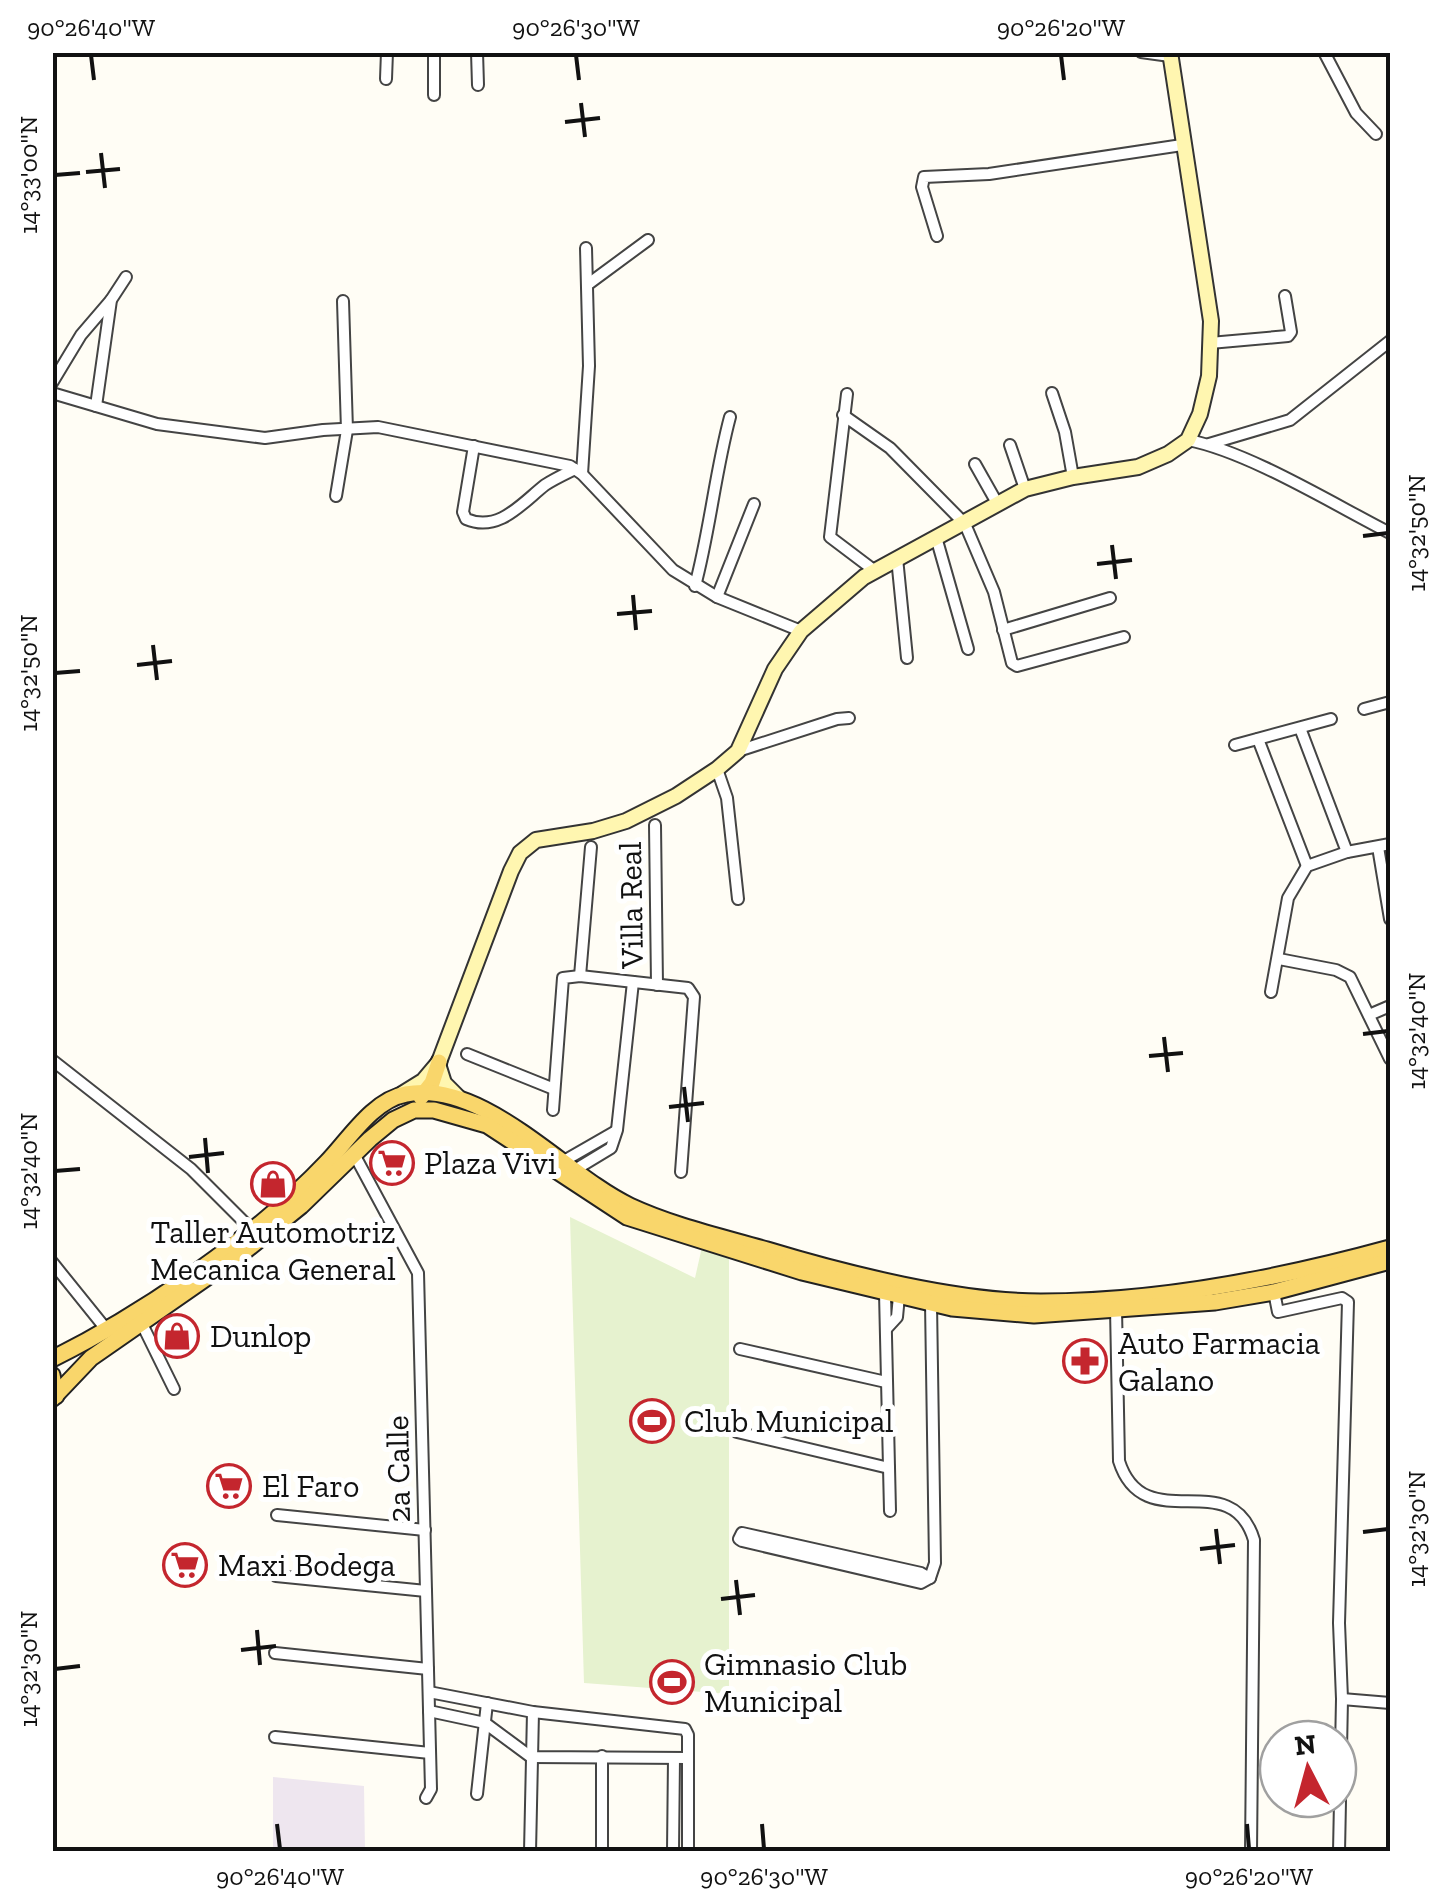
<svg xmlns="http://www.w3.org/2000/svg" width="1443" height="1904" font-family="'Zilla Slab',serif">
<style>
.industrial{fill:#eee6ef}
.pitch{fill:#e6f2cf}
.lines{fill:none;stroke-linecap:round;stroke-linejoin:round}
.street-casing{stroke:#444;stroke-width:14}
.secondary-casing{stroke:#333;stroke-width:18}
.primary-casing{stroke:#222;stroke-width:19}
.street{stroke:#fff;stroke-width:10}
.secondary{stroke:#fff6b0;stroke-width:14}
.primary{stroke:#f9d66b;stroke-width:15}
.ticks{fill:none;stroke:#111;stroke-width:4}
.labels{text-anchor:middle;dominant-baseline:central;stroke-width:10;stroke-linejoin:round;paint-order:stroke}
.street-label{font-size:32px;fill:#111;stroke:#fff}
.poi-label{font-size:32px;fill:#111;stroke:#fff;text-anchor:start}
.neatline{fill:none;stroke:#111;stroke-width:4}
.ticks-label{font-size:25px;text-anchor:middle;fill:#111}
</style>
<rect width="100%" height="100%" fill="#fffdf5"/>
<path class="industrial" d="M 273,1777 L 364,1786 L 365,1851 L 273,1851 Z"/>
<path class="pitch" d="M 570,1217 L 695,1278 L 702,1247 L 729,1259 L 729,1694 L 584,1683 Z"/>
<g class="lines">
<g class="street-casing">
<g id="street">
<path d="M 477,52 L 478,85"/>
<path d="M 1141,52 L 1170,56"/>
<path d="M 1324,52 L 1356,113 L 1376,134"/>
<path d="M 386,79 L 387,52"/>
<path d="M 434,95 L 434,52"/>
<path d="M 937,236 L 922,187 L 924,177 L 989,174 L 1182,145"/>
<path d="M 587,285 L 648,240"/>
<path d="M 1210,343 L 1288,336 L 1291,332 L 1285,296"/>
<path d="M 52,383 L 81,335 L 111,300"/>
<path d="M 52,393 L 157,424 L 265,438 L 323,430 L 378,427 L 570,466 L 582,474 L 673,570 L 717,597 L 801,631"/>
<path d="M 1052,393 L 1065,432 L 1073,477"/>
<path d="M 847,394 L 830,537 L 875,571"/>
<path d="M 96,406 L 111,300 L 126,277"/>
<path d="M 843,415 L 890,448 L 965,524 L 994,592 L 1012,663 L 1017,666 L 1124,637"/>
<path d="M 1188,440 C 1249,452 1333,504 1390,533"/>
<path d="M 1209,444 L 1290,420 L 1390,341"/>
<path d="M 1010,445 L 1025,489"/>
<path d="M 474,446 L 463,512 L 466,519 C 499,533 522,503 545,485 C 554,479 565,474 575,469"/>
<path d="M 975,464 L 997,503"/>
<path d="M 582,474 L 589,366 L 586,248"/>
<path d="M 336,496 L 347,430 L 343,301"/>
<path d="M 936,537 L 968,649"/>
<path d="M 897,558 L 907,658"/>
<path d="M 695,586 C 710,530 715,473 730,417"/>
<path d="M 717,597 L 754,504"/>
<path d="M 1003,630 L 1110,598"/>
<path d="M 1364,709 L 1390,702"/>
<path d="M 1300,728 L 1347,852"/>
<path d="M 1258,739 L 1307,866"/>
<path d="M 1235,745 L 1331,719"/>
<path d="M 738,751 L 837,719 L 849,718"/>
<path d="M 717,769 L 727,798 L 738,899"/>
<path d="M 655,825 L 657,985"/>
<path d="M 1378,847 L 1390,919"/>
<path d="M 1279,959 L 1336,970 L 1350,977 L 1390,1059"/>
<path d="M 580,976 L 591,847"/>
<path d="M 1271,992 L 1288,898 L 1307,866 L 1347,852 L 1390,844"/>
<path d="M 1369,1015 L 1390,1006"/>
<path d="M 467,1054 L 554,1089"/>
<path d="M 52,1060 L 191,1169 L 252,1230"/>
<path d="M 553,1110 L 563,978 L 580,976 L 688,988 L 694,997 L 681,1172"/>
<path d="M 354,1154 L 418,1273 L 431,1789 L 426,1798"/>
<path d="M 562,1162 L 616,1131"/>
<path d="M 573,1171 L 611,1148 L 617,1130 L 633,982"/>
<path d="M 52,1262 L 106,1329"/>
<path d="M 1274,1292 L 1278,1312 L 1342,1298 L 1348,1302 L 1339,1623 L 1342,1699 L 1339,1852"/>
<path d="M 885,1293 L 890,1511"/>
<path d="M 1116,1309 L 1119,1461 C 1144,1540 1231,1463 1254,1540 L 1251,1852"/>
<path d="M 141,1322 L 174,1389"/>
<path d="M 886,1329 L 897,1317 L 899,1296"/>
<path d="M 740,1349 L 886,1382"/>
<path d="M 737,1432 L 889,1468"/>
<path d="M 277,1515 L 425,1530"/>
<path d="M 742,1533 L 921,1573 L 930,1578 L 921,1583 L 742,1541 L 739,1539 Z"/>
<path d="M 276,1576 L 426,1591"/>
<path d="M 930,1578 L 935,1563 L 931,1303"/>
<path d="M 275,1653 L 428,1669"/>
<path d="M 429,1692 L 533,1712 L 685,1729 L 688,1735 L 688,1852"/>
<path d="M 1342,1699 L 1390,1703"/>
<path d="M 429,1711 L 485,1723 L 531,1757 L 688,1758"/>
<path d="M 275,1737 L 430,1753"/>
<path d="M 477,1794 L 487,1703"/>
<path d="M 530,1852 L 533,1712"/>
<path d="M 602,1852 L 602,1756"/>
<path d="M 673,1852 L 674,1758"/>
</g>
</g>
<g class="secondary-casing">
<g id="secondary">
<path d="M 438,1064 L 444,1083 L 458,1097"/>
<path d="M 402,1094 L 423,1081 L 439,1062 L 511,871 L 520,853 L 536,840 L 593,831 L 626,821 L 676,796 L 717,769 L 738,751 L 775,669 L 801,631 L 864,577 L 1025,489 L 1073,477 L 1138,467 L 1168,454 L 1188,440 L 1200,414 L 1209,376 L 1211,321 L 1170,52"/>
</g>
</g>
<g class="primary-casing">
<g id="primary">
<path d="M 421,1097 L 432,1083 L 439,1062"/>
<path d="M 52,1359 C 144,1313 257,1236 327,1162 C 349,1139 373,1100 406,1094 C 484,1079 563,1174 630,1206 C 673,1226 722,1237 767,1250 C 846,1274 959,1302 1041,1302 C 1159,1302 1277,1279 1390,1248"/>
<path d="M 52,1375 L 56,1396"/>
<path d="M 52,1399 L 91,1358 L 245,1251 L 301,1206 L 370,1139 L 393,1120 L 414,1110 L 434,1110 L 487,1125 L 627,1217 L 802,1272 L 952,1308 L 1034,1315 L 1215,1302 L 1274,1292 L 1390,1261"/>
</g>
</g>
<use href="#street" class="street"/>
<use href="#secondary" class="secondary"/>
<use href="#primary" class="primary"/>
</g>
<path class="ticks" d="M 91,55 L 94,80M 576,55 L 579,80M 1061,55 L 1064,80M 581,103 L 585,137M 565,122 L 600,118M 101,153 L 105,188M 86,172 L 120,169M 55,175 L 80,173M 1363,536 L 1388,533M 1112,545 L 1116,579M 1097,564 L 1132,560M 633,595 L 636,630M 617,614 L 652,611M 153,645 L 157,680M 137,665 L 172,661M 55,673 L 80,671M 1363,1034 L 1388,1031M 1164,1037 L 1168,1072M 1149,1056 L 1183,1053M 684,1087 L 688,1122M 669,1107 L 704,1103M 205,1138 L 208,1173M 189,1157 L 224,1153M 55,1171 L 80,1169M 1216,1529 L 1220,1564M 1363,1532 L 1388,1529M 1200,1549 L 1235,1545M 736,1580 L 740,1615M 721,1599 L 755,1595M 257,1630 L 260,1665M 241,1650 L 276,1646M 55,1669 L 80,1666M 277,1824 L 280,1849M 762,1824 L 764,1849M 1247,1824 L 1249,1849"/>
<defs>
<g id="supermarket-ring" transform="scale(2.25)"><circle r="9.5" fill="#fff" stroke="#c4262e" stroke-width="1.5"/><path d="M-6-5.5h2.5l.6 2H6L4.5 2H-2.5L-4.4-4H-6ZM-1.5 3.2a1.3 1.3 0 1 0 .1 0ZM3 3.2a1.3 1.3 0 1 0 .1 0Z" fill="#c4262e"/></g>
<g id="shop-ring" transform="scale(2.25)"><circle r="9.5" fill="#fff" stroke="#c4262e" stroke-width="1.5"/><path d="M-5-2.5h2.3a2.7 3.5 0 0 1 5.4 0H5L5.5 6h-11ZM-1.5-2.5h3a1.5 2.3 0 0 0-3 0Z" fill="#c4262e"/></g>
<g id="pharmacy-ring" transform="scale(2.25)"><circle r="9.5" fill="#fff" stroke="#c4262e" stroke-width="1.5"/><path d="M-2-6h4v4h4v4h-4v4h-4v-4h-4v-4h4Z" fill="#c4262e"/></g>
<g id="stadium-ring" transform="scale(2.25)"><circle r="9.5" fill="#fff" stroke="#c4262e" stroke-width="1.5"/><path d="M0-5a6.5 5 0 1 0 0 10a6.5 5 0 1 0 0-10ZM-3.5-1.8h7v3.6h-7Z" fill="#c4262e"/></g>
</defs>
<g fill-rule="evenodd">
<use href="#supermarket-ring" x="392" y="1163"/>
<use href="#shop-ring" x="273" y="1184"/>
<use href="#shop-ring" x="177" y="1336"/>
<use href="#pharmacy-ring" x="1085" y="1361"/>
<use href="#stadium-ring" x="652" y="1421"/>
<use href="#supermarket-ring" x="229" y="1486"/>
<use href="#supermarket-ring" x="185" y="1565"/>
<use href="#stadium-ring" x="672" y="1682"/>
</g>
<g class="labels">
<g class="street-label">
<text transform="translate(631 905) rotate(-91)">Villa Real</text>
<text transform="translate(398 1469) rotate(-91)">2a Calle</text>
</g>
<g class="poi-label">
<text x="424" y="1163">Plaza Vivi</text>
<text x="273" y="1232" text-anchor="middle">Taller Automotriz<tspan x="273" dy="37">Mecanica General</tspan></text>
<text x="210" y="1336">Dunlop</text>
<text x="1118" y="1343">Auto Farmacia<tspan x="1118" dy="37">Galano</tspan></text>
<text x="684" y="1421">Club Municipal</text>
<text x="262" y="1486">El Faro</text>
<text x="218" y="1565">Maxi Bodega</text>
<text x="704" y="1664">Gimnasio Club<tspan x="704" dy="37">Municipal</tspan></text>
</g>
</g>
<rect width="1443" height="1904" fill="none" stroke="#ffffff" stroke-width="110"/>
<g transform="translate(1308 1769) rotate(354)"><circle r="48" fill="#ffffff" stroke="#a0a0a0" stroke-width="2.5"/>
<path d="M0-8L18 38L0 25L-18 38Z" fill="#c4262e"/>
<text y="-15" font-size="28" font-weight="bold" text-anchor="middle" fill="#111111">N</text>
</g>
<rect x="55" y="55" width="1333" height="1794" class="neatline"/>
<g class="ticks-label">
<text x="91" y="36">90°26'40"W</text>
<text x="576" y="36">90°26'30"W</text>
<text x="1061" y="36">90°26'20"W</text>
<text transform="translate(28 175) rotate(-90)" y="9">14°33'00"N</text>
<text transform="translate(1416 533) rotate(-90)" y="9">14°32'50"N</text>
<text transform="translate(28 673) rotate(-90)" y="9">14°32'50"N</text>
<text transform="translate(1416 1031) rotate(-90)" y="9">14°32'40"N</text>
<text transform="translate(28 1171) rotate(-90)" y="9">14°32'40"N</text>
<text transform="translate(1416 1529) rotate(-90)" y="9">14°32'30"N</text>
<text transform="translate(28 1669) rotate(-90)" y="9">14°32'30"N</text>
<text x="280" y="1885">90°26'40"W</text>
<text x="764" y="1885">90°26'30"W</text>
<text x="1249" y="1885">90°26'20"W</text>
</g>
</svg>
